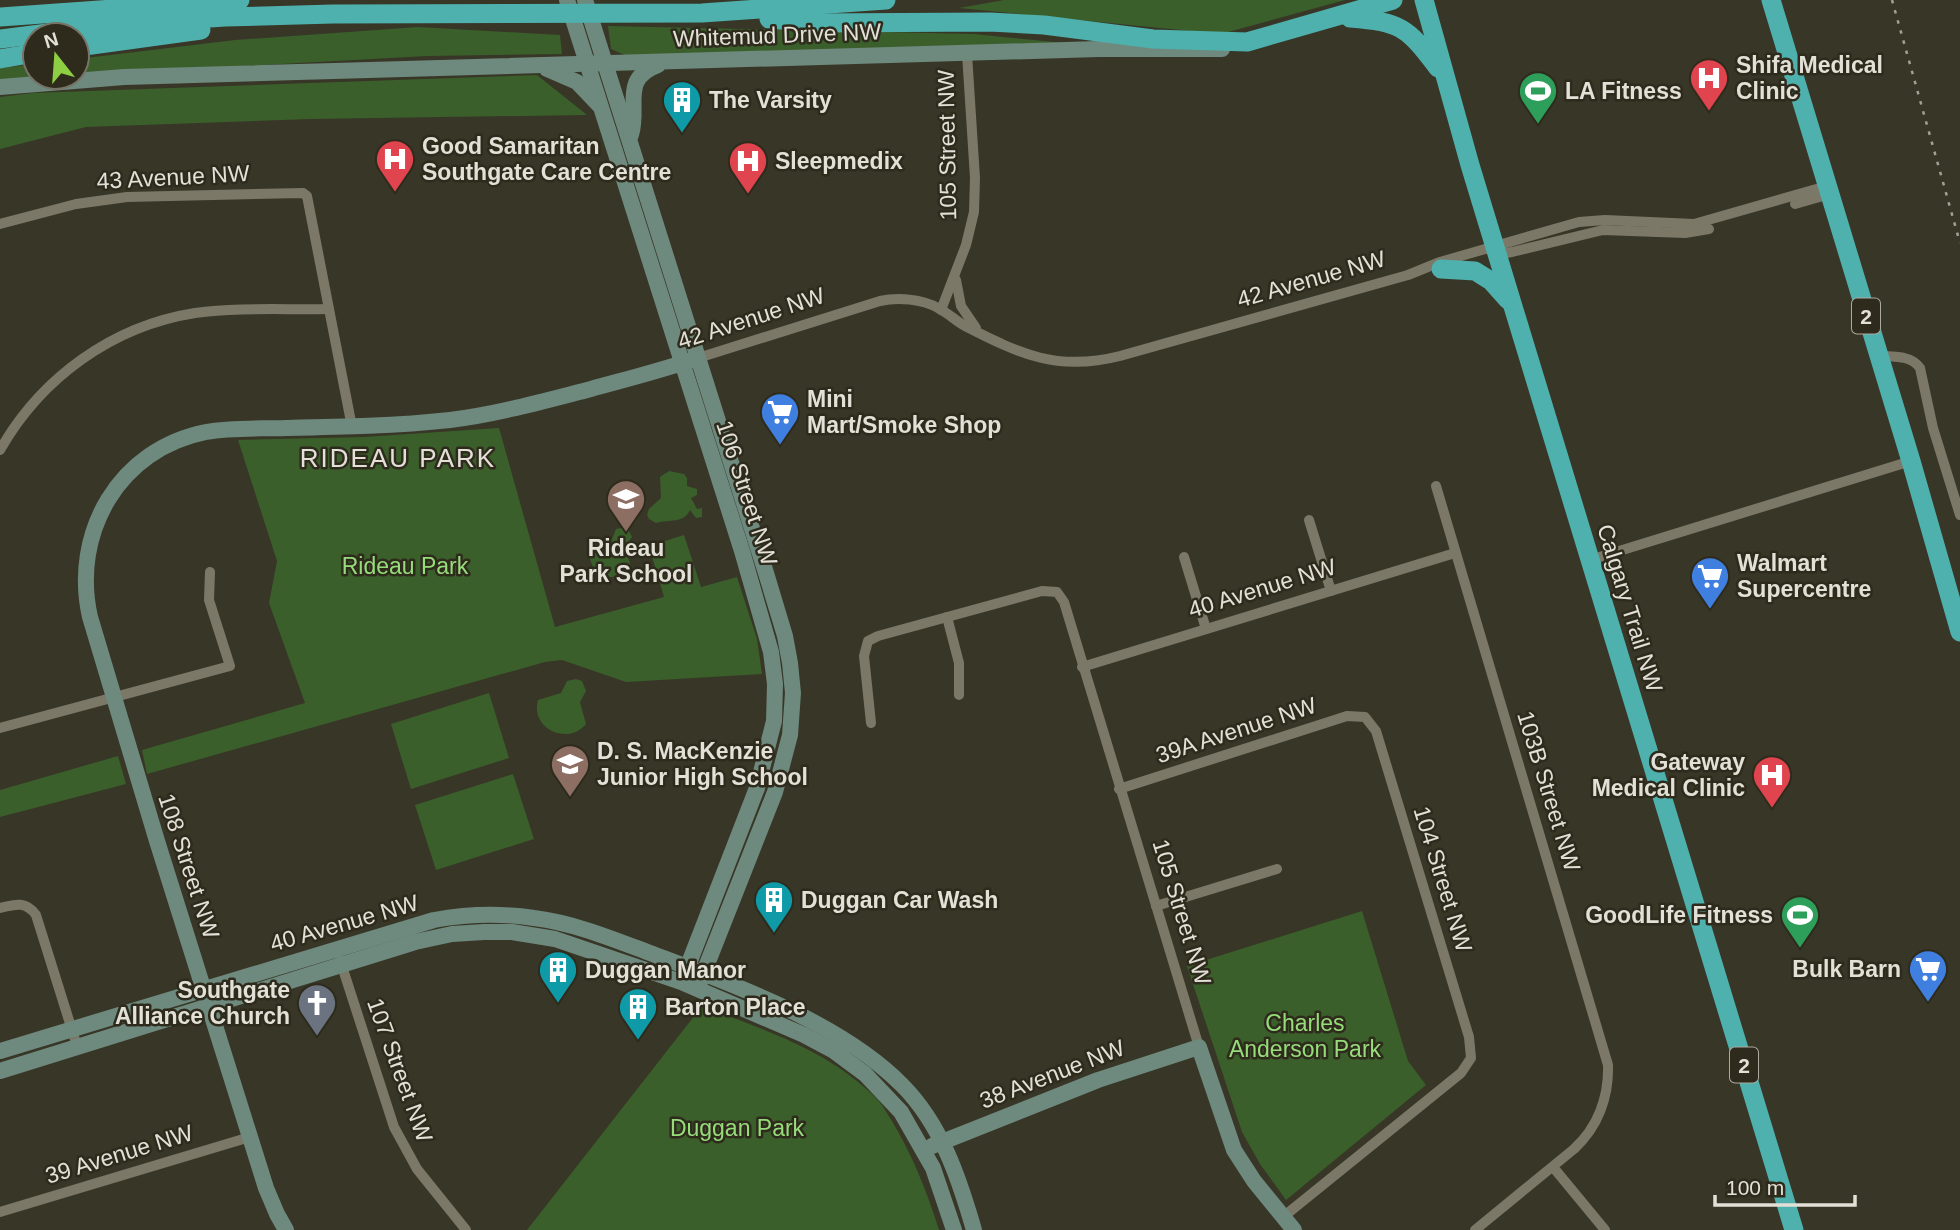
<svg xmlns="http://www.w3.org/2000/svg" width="1960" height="1230" font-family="Arial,sans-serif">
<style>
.green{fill:#3a5f2b}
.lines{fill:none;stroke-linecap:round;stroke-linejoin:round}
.street{stroke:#7b7868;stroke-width:10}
.secondary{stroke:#6e897d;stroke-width:16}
.highway{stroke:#4eb1ae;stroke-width:19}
.rail{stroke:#a3a195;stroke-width:2.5;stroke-dasharray:3.5 7;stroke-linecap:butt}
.labels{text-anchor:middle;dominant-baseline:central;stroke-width:5;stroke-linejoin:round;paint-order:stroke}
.shield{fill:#2e2b1d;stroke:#acaa9f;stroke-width:2}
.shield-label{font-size:21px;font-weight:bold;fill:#e2e0d7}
.street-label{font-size:23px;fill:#e2e0d7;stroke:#2e2b1d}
.poi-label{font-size:23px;font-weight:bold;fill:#e2e0d7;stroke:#2e2b1d;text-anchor:start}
.park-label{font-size:23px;fill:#96dc7a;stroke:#2e2b1d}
.quarter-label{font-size:26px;letter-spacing:2px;fill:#e2e0d7;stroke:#2e2b1d}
</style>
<rect width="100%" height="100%" fill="#383627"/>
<g class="green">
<path d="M 1004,0 L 1345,0 L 1221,34 L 959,8 Z"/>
<path d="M 608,26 L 974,34 L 1084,45 L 629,57 L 611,49 Z"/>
<path d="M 418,27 L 560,35 L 562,54 L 427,56 L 77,75 L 77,59 L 235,40 Z"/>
<path d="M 35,64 L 35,77 L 0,82 L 0,68 Z"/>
<path d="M 537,75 L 587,115 L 310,119 L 86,127 L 0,149 L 0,97 L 33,93 Z"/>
<path d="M 499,428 L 555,627 L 664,597 L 649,546 L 684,535 L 701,587 L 737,577 L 757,639 L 762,674 L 626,682 L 562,660 L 545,662 L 147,774 L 142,750 L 305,703 L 269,603 L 277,561 L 238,440 L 364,437 Z"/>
<path d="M 669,471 L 684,474 L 687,478 L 687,486 L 697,489 L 697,495 L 691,498 L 697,509 L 702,508 L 702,517 L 696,518 L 690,510 C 683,524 670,519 656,523 L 649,519 L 647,515 L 649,509 L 661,498 L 660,477 Z"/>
<path d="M 627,527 L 632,537 L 625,546 L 631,567 C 610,588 587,574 589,546 L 612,539 L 616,529 Z"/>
<path d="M 576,679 L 582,681 L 586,691 L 580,702 L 586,724 C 568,746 530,729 538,700 L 561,693 L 567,681 Z"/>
<path d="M 489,693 L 509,758 L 411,789 L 391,724 Z"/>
<path d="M 118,756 L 126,784 L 0,817 L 0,790 Z"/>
<path d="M 513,774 L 534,839 L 436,870 L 415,805 Z"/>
<path d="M 1362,911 L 1408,1061 L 1426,1085 L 1286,1200 L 1260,1164 L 1242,1132 L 1187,966 Z"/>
<path d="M 702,1006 C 764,1030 829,1050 877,1099 C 883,1105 887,1114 892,1121 C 913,1156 927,1192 939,1230 L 527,1230 Z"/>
</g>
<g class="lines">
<g class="street">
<path d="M 1795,204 L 1830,194"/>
<path d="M 0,224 L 76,204 L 127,197 L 303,193 L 307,196 L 352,427"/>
<path d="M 1494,255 L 1512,252 L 1603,230 L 1685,233 L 1709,229"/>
<path d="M 956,280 L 961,306 L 976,328"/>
<path d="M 941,310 L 966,245 L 974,212 L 975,178 L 967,54"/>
<path d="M 1879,356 C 1894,357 1911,355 1920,368 L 1933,428 L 1960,515"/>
<path d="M 698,358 L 880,301 C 898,297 922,299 938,308 C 948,313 956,321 965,326 C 1020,354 1057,372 1120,356 L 1408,275 L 1440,262 L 1579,222 L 1605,220 L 1694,224 L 1827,186"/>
<path d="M 0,450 C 41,378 112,326 195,313 C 239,307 285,310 329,309"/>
<path d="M 1436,486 L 1608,1065 C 1609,1097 1598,1127 1574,1149 L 1475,1230"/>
<path d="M 1309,520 L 1331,591"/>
<path d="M 1184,557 L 1206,629"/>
<path d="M 1590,560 L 1911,461"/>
<path d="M 947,617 L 959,663 L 959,695"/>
<path d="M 1082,667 L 1455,553"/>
<path d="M 871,723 L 864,656 L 868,641 L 878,636 L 1042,591 L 1057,592 L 1064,602 L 1199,1047"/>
<path d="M 0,728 L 230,666 L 209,600 L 210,572"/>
<path d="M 1119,789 L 1347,716 L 1365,717 L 1376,731 L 1469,1037 L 1471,1058 L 1461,1073 L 1283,1217"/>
<path d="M 1156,906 L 1277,869"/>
<path d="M 0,908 C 16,904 26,901 36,915 L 77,1046"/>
<path d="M 340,960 L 394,1127 L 417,1169 L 466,1230"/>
<path d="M 1553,1167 L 1605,1230"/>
<path d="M 0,1212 L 250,1137"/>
</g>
<g class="secondary">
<path d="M 567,0 L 742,551 L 771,652 L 775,684 L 774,721 L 757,788 L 684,976"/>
<path d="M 585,0 L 766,573 L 785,636 L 790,663 L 793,693 L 790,735 L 775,792 L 700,982"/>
<path d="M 547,69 L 577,82 L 599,105"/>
<path d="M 0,87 L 124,77 L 1099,49 L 1222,49"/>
<path d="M 631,135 C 640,106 620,79 658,65"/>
<path d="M 0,1051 L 434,920 C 467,914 501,913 534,918 C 574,923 613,939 650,953 C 732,984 840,1022 902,1085 C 941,1124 959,1178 974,1230"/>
<path d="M 0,1071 L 415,942 L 452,934 L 484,932 L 512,932 L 555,939 L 681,982 L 804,1035 L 834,1051 L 865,1074 L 901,1112 L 933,1168 L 954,1230"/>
<path d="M 932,1146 L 1098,1080 L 1199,1047 L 1234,1150 L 1254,1181 L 1294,1230"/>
<path d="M 286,1230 L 277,1214 L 266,1188 L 157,841 L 90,617 C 71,533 119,449 206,432 C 232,427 260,429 286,428 C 340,427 396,426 450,420 C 498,414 544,401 591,389 C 627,379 663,370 698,358"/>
</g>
<g class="highway">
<path d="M 1424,0 L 1470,165 L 1794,1230"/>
<path d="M 1771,0 L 1911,461 L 1960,632"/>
<path d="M 0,17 L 240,0"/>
<path d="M 1350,18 C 1401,22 1407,27 1438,68"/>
<path d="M 769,19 L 814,23 L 990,22 L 1044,25 L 1153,39 L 1247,42 L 1393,0"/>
<path d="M 0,39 L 119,24 L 225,17 L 333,14 L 702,13 L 886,0"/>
<path d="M 77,47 L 201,30"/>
<path d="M 0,59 L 35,53"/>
<path d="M 1441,269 L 1475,271 L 1491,281 L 1508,300"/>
</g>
<path class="rail" d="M 1892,0 L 1960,243"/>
</g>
<defs>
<g id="hospital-pin" transform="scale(2.0125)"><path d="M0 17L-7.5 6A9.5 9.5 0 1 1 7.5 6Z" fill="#e0444e" stroke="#2e2b1d"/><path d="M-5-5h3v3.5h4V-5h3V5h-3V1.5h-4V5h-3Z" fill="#fff"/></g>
<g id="stadium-pin" transform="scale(2.0125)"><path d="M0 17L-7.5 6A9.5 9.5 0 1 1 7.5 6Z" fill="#2e9e5b" stroke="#2e2b1d"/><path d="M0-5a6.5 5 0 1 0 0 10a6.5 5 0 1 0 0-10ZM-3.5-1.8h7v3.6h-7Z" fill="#fff"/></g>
<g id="building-pin" transform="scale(2.0125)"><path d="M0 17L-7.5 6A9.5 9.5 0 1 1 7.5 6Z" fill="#0f9aa8" stroke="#2e2b1d"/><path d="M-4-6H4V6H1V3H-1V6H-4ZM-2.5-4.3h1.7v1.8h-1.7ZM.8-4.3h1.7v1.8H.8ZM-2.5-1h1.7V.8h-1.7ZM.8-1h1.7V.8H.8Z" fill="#fff"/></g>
<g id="supermarket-pin" transform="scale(2.0125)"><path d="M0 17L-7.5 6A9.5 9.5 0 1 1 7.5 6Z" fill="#3f7fe0" stroke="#2e2b1d"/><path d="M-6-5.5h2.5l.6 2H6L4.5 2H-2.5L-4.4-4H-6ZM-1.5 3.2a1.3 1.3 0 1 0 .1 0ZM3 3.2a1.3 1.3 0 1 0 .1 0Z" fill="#fff"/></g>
<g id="school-pin" transform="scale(2.0125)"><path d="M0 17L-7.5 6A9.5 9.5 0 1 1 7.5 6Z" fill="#8d6e63" stroke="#2e2b1d"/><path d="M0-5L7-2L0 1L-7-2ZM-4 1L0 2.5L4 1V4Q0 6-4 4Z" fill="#fff"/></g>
<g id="church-pin" transform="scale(2.0125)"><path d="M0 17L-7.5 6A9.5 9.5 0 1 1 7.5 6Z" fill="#6b7280" stroke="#2e2b1d"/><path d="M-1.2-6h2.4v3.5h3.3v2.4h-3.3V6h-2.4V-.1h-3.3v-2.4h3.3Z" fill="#fff"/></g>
</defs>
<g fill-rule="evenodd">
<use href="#hospital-pin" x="1709" y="78"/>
<use href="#stadium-pin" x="1538" y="91"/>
<use href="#building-pin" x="682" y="100"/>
<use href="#hospital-pin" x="395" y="159"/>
<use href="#hospital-pin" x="748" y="161"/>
<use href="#supermarket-pin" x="780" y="412"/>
<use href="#school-pin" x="626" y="499"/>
<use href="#supermarket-pin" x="1710" y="576"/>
<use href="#school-pin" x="570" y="764"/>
<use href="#hospital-pin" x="1772" y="775"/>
<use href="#building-pin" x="774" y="900"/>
<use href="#stadium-pin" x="1800" y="915"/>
<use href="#supermarket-pin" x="1928" y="969"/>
<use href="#building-pin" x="558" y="970"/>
<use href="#church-pin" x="317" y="1003"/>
<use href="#building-pin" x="638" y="1007"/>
</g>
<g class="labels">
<g class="shield">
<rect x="1852" y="298.5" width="28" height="35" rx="5"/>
<rect x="1730" y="1047.5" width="28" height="35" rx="5"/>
</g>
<g class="shield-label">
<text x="1866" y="316">2</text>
<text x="1744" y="1065">2</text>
</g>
<g class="street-label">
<text transform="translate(777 35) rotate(-2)">Whitemud Drive NW</text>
<text transform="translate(947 145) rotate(-91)">105 Street NW</text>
<text transform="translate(173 177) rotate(-3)">43 Avenue NW</text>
<text transform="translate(1311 279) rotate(-16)">42 Avenue NW</text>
<text transform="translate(751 318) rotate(-18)">42 Avenue NW</text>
<text transform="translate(747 493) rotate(72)">106 Street NW</text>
<text transform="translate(1262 588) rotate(-17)">40 Avenue NW</text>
<text transform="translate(1630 608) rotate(73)">Calgary Trail NW</text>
<text transform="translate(1236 730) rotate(-18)">39A Avenue NW</text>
<text transform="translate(1549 791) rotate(73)">103B Street NW</text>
<text transform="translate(189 866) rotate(72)">108 Street NW</text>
<text transform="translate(1443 879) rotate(73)">104 Street NW</text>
<text transform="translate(1182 912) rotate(73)">105 Street NW</text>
<text transform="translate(344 923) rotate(-16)">40 Avenue NW</text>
<text transform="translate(400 1070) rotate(70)">107 Street NW</text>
<text transform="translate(1052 1074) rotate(-21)">38 Avenue NW</text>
<text transform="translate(119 1154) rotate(-17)">39 Avenue NW</text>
</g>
<g class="poi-label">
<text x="1736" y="65">Shifa Medical<tspan x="1736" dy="26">Clinic</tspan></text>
<text x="1565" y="91">LA Fitness</text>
<text x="709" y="100">The Varsity</text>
<text x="422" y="146">Good Samaritan<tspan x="422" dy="26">Southgate Care Centre</tspan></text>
<text x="775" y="161">Sleepmedix</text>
<text x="807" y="399">Mini<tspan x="807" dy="26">Mart/Smoke Shop</tspan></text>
<text x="626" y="548" text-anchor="middle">Rideau<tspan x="626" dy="26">Park School</tspan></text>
<text x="1737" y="563">Walmart<tspan x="1737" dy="26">Supercentre</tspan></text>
<text x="597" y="751">D. S. MacKenzie<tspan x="597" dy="26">Junior High School</tspan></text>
<text x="1745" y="762" text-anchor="end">Gateway<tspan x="1745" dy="26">Medical Clinic</tspan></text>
<text x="801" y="900">Duggan Car Wash</text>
<text x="1773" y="915" text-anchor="end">GoodLife Fitness</text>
<text x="1901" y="969" text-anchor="end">Bulk Barn</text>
<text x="585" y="970">Duggan Manor</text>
<text x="290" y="990" text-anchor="end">Southgate<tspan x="290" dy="26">Alliance Church</tspan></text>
<text x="665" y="1007">Barton Place</text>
</g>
<g class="park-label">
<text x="405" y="566">Rideau Park</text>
<text x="1305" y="1023">Charles<tspan x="1305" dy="26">Anderson Park</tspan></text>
<text x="737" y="1128">Duggan Park</text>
</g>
<g class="quarter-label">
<text x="398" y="458">RIDEAU PARK</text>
</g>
</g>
<g transform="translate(56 56) rotate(343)"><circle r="33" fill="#2e2b1d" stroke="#767367" stroke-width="2"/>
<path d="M0-5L12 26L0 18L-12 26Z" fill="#8ece43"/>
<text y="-10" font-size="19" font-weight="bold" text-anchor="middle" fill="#e2e0d7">N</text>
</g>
<path d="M1715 1195v10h140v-10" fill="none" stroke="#e2e0d7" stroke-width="3.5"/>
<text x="1726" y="1195" font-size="21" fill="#e2e0d7" stroke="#2e2b1d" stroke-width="5" paint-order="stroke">100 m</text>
</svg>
